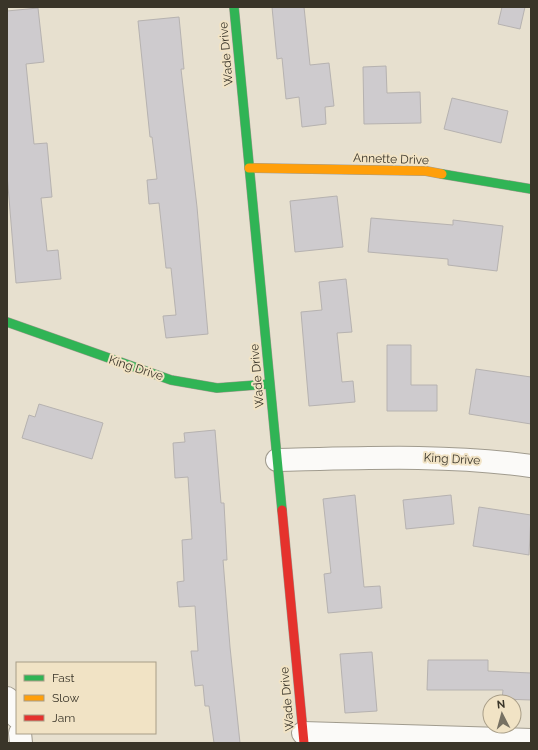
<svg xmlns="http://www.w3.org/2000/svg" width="538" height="750" font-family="Raleway,sans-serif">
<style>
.building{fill:#cecbce;stroke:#b6b2b0}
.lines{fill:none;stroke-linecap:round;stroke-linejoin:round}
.street-casing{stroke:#a09b8e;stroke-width:24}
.fast-casing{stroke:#a09b8e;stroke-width:10}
.slow-casing{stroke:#a09b8e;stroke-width:10}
.jam-casing{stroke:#a09b8e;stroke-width:10}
.street{stroke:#fbfaf8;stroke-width:22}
.fast{stroke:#30b455;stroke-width:9}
.slow{stroke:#ff9f0a;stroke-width:9}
.jam{stroke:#e5322d;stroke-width:9}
.labels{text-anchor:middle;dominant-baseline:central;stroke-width:4;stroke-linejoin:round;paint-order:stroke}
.street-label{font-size:12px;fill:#3a3529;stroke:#f1e3c5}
</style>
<rect width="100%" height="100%" fill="#e7e0cf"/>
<g class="building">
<path d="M 272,7 L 304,7 L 310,65 L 329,63 L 334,106 L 325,107 L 326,124 L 302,127 L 299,97 L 286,99 L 282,58 L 277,59 Z"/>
<path d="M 502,7 L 525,7 L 520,29 L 498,24 Z"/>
<path d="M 38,8 L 44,62 L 26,64 L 34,144 L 47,143 L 52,197 L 41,198 L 47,251 L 58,250 L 61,279 L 16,283 L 7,174 L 7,11 Z"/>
<path d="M 179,17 L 184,69 L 181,69 L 197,207 L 208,334 L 166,338 L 163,316 L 176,315 L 171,268 L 166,268 L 159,203 L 149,204 L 147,180 L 157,179 L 152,137 L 150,137 L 138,21 Z"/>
<path d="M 386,66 L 387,93 L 420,92 L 421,123 L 364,124 L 363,67 Z"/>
<path d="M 452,98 L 508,111 L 501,143 L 444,129 Z"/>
<path d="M 337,196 L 343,247 L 295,252 L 290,201 Z"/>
<path d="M 371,218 L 453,225 L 453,220 L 503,226 L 497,271 L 448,265 L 448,259 L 368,252 Z"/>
<path d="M 346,279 L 352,332 L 337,333 L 342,382 L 353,381 L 355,402 L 309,406 L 301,312 L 322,310 L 319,282 Z"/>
<path d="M 387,345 L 411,345 L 411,385 L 437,385 L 437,411 L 387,411 Z"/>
<path d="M 476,369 L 531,377 L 531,424 L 469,414 Z"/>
<path d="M 39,404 L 103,423 L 92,459 L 22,438 L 29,415 L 35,417 Z"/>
<path d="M 215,430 L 221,503 L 224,503 L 227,560 L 223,560 L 230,647 L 240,743 L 214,743 L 209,706 L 205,706 L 203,685 L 195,686 L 191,651 L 198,651 L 195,606 L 179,607 L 177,582 L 184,581 L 182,540 L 192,539 L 188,477 L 175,478 L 173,443 L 185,442 L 184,433 Z"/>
<path d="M 355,495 L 364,587 L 380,586 L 382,608 L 328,613 L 324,574 L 331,573 L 323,499 Z"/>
<path d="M 451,495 L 454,524 L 406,529 L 403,500 Z"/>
<path d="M 479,507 L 531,515 L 529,555 L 473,546 Z"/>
<path d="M 372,652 L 377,711 L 345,713 L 340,654 Z"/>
<path d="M 428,660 L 488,660 L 488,671 L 531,673 L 531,700 L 502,699 L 503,690 L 427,690 Z"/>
</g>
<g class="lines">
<g class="street-casing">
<g id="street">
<path d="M 277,460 C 362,458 447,454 531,466"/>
<path d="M 7,698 L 12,702 L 17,717"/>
<path d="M 20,733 L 21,743"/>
<path d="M 303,733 L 531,740"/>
</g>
</g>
<g class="fast-casing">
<g id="fast">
<path d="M 234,7 L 282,510"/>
<path d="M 442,174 L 531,189"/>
<path d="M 7,322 L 171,380 L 217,388 L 269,384"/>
</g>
</g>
<g class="slow-casing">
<path id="slow" d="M 249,168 L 426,171 L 442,174"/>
</g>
<g class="jam-casing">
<path id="jam" d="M 282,510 L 304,743"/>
</g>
<use href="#street" class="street"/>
<use href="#fast" class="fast"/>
<use href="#slow" class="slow"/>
<use href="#jam" class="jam"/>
</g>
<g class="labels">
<g class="street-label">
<text transform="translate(226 54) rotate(-95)">Wade Drive</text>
<text transform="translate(391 159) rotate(2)">Annette Drive</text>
<text transform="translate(136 368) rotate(18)">King Drive</text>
<text transform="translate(257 376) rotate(-95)">Wade Drive</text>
<text transform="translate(452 459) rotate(3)">King Drive</text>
<text transform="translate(287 699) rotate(-95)">Wade Drive</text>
</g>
</g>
<rect width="538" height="750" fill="none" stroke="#3a3529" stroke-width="16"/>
<rect x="16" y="662" width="140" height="72" fill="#f1e3c5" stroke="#a89d87"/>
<rect x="24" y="675" width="20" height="6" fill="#30b455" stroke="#a89d87"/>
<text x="52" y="682" font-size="12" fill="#3a3529">Fast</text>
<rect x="24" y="695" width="20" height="6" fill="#ff9f0a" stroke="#a89d87"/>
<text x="52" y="702" font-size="12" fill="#3a3529">Slow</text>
<rect x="24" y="715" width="20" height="6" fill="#e5322d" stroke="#a89d87"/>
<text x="52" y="722" font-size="12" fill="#3a3529">Jam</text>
<g transform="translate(502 714) rotate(354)"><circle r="19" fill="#f1e3c5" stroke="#a89d87"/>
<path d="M0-3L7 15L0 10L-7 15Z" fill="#777163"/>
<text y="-6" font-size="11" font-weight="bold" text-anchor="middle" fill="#3a3529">N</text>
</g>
</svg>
